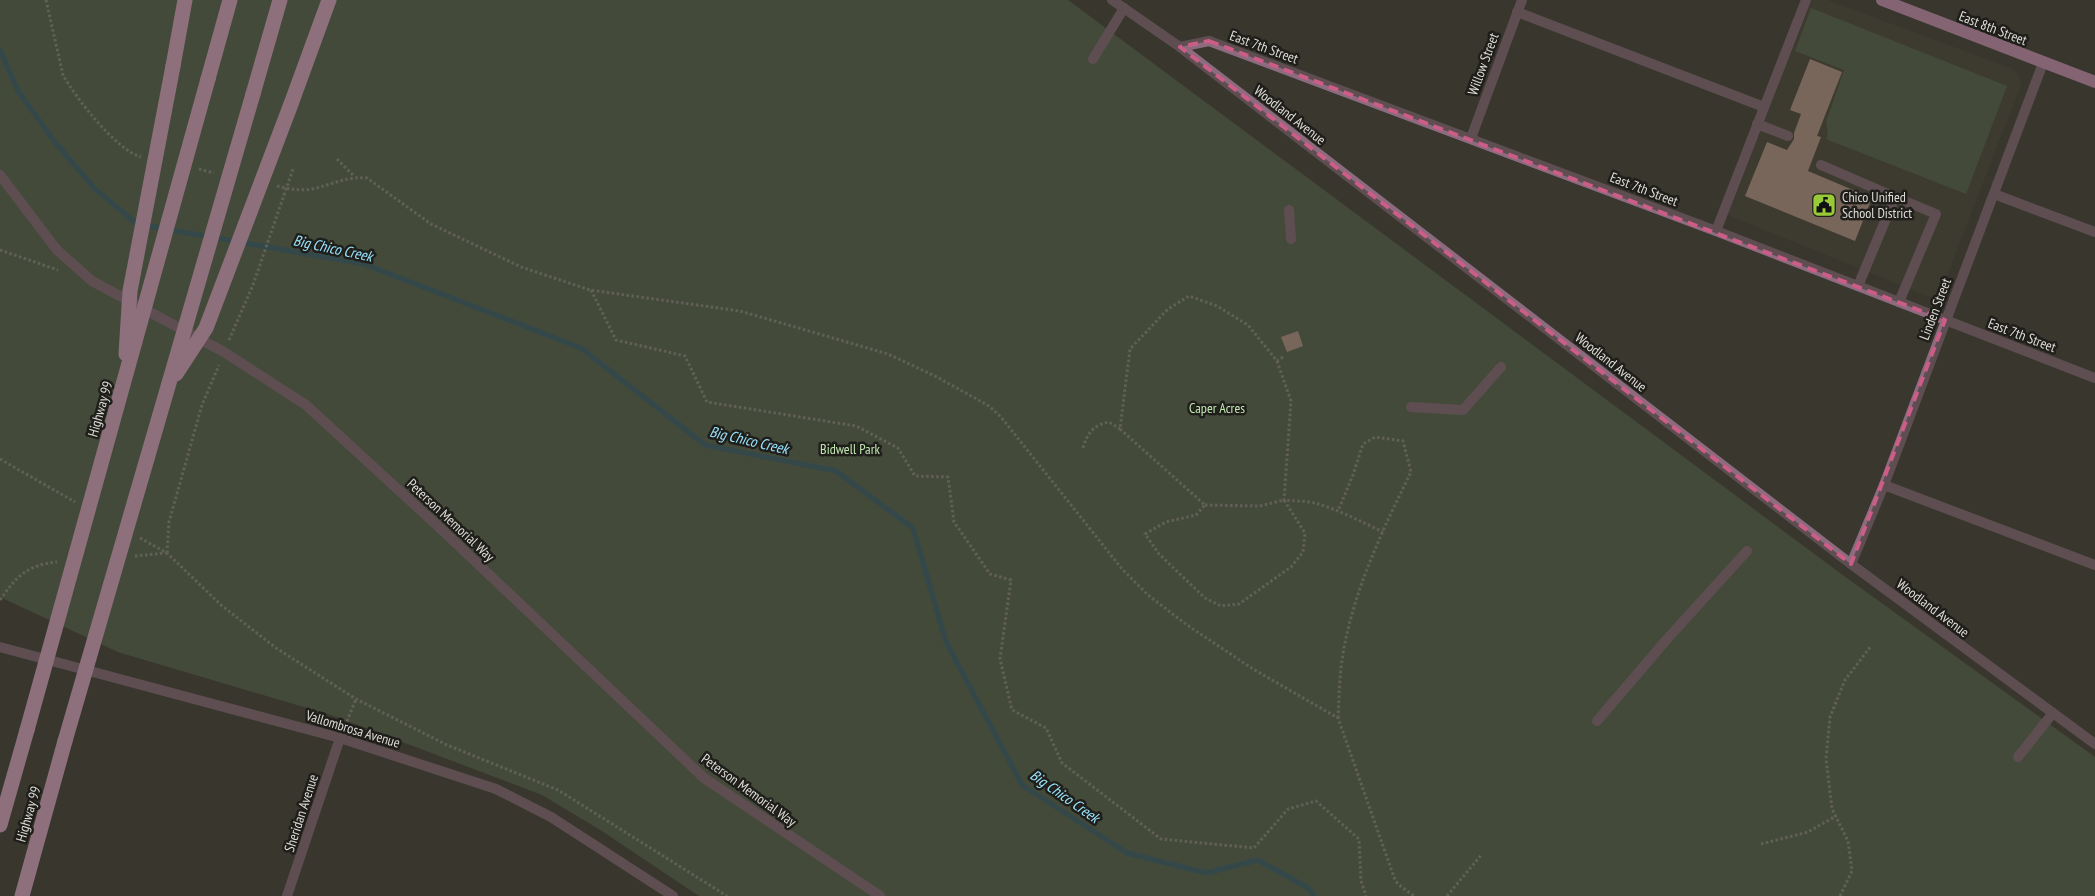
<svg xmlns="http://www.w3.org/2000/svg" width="2095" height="896" font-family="'PT Sans Narrow',sans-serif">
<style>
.built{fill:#444131}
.green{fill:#516349}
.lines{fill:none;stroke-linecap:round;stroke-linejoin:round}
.stream{stroke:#325d6b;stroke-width:5.5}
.building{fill:#c89f90}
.path{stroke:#929089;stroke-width:3;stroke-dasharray:2.5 2.5;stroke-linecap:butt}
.service{stroke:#8c6b7f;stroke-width:10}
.minor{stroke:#8c6b7f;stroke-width:10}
.tertiary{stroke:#8c6b7f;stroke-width:10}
.primary{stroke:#e09cc6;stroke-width:12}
.motorway{stroke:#f7b6de;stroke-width:15}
.motorway-bridge{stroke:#f7b6de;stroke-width:15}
.marked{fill:none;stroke:#cc5d86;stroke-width:4;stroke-dasharray:10 6;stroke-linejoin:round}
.labels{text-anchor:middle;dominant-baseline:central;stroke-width:5;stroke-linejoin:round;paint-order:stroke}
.street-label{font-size:14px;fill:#deddd7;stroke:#1f1e1a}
.poi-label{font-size:14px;fill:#deddd7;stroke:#1f1e1a;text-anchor:start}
.park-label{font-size:14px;fill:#c1e7b1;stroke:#1f1e1a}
.water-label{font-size:15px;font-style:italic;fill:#98e4fe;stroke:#1f1e1a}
</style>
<rect width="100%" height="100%" fill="#39372e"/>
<path class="built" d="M 1812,0 L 1827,0 L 2013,69 L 2020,76 L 2021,85 L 1940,293 L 1934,296 L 1927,296 L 1728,215 Z"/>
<g class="green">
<path d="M 0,0 L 1068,0 L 1840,573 L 2095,757 L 2095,896 L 699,896 L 602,831 L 542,795 L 334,716 L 118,652 L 0,597 Z"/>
<path d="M 1811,8 L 2007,86 L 1966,194 L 1826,139 L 1828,134 L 1826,122 L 1844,70 L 1795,51 Z"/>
</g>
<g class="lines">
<path class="stream" d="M 0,50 L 18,91 L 54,141 L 94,188 L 137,224 L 364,264 L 581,348 L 705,445 L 836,471 L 913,528 L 946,642 L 1022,785 L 1127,853 L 1206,873 L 1258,860 L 1308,888 L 1314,896"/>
</g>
<g class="building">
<path d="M 1810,59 L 1842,72 L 1817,136 L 1821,137 L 1808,171 L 1872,198 L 1855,241 L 1745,196 L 1767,142 L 1787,150 L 1794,139 L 1794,133 L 1801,114 L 1790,110 Z"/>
<path d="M 1298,331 L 1303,346 L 1287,352 L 1281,337 Z"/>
</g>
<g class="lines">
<g class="path">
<path d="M 46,0 L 63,75 C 76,98 116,150 141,157"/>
<path d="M 337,159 L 354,176"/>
<path d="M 199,169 L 214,173"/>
<path d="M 277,186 C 289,189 300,191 312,189 C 331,185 347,176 367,178 L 431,224 L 521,267 L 590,290 L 740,311 L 888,354 L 937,377 L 989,406 L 1001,417 L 1122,569 L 1148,595 L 1187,625 L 1253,669 L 1338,718 L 1395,880 L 1399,885 L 1414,896"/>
<path d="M 0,250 L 58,270"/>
<path d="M 591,290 L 616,340 L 685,356 L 707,402 L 856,426 L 898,448 L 915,476 L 948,477 L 954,522 L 990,574 L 1011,580 L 1000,659 L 1012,710 L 1046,728 L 1062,763 L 1161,839 L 1254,848 L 1288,809 L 1316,801 L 1359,839 L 1361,881 L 1366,896"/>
<path d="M 229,340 L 253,285 L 293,169"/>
<path d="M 1277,361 L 1291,401 L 1284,500 C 1294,501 1306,501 1315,503 C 1337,509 1362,522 1383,532"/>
<path d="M 1083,448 C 1087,434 1093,425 1109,422 L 1120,429"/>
<path d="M 0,459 L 75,502"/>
<path d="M 1205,505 L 1260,506 L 1284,500 L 1305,533 L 1303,552 L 1291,567 L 1239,604 L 1221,606 L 1205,598 L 1159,554 L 1145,534 L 1166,522 L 1196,515 L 1205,505 L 1120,429 L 1130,349 L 1168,309 L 1189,296 L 1217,306 L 1248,325 L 1277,361 L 1283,357"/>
<path d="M 140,538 L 167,553 L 221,605 L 276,648 L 356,699 L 447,745 L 558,790 L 727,896"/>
<path d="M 167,553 L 169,522 L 202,405 L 219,365"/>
<path d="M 135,556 L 166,553"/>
<path d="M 0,600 C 17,576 27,565 57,562"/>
<path d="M 1338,718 C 1339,701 1339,685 1341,668 C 1349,600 1381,533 1411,472 L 1403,441 L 1375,437 L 1363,444 L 1353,475 L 1338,511"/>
<path d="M 345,726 L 356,699"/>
<path d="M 1761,844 L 1808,832 L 1836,816"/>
<path d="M 1447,896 L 1482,854"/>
<path d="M 1840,896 L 1852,871 L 1848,841 L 1832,809 L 1826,759 L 1830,717 L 1845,680 L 1871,646"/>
</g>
<g class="service">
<path d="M 1517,12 L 1764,107"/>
<path d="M 1757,124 L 1788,136"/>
<path d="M 1821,165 L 1895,197"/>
<path d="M 1994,194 L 2095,232"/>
<path d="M 1289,210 L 1291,239"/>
<path d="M 1716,231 L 1806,0"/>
<path d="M 1858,286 L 1895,197 L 1936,214 L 1899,302"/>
<path d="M 1411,407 L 1463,410 L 1501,367"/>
<path d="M 1884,485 L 2095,565"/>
<path d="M 1597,721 L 1668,638 L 1747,551"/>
</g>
<g class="minor">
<path d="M 1112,0 L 1180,47 L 1851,564 L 2095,744"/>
<path d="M 1180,47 L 1209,41 L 1716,231 L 2095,378"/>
<path d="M 1093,59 L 1124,8"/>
<path d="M 1471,138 L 1522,0"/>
<path d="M 1851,564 L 1884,485 L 2043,63"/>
<path d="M 2018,757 L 2053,713"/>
<path d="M 287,896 L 340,738"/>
</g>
<g class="tertiary">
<path d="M 0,175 L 57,250 L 92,281 L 224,352 L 306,405 L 441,529 L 704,778 L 880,896"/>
<path d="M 0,647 L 340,738 L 496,789 L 551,817 L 673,896"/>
</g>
<path class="primary" d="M 1882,0 L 2095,82"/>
<g class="motorway">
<path d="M 173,66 L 185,0"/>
<path d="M 208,79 L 230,0"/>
<path d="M 253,94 L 280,0"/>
<path d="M 291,104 L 329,0"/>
<path d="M 0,825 L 27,730"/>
<path d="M 22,896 L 65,741"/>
</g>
<g class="motorway-bridge">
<path d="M 126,354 L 130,291 L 173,66"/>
<path d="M 176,374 L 206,328 L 291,104"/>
<path d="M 27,730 L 208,79"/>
<path d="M 65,741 L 253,94"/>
</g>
</g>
<path d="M0 0H2095V896H0ZM 1209,41 L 1945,320 L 1851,564 L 1180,47 Z" fill="#39372e" fill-opacity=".55" fill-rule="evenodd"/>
<path class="marked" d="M 1209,41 L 1945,320 L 1851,564 L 1180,47 Z"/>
<defs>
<g id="civic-square" transform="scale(1.25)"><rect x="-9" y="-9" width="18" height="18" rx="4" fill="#98cb37" stroke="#1f1e1a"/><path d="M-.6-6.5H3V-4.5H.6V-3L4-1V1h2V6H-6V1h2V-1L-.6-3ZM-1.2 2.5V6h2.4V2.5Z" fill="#111"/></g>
</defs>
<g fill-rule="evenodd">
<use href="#civic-square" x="1824" y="205"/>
</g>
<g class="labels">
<g class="street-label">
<text transform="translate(1993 28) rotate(21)">East 8th Street</text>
<text transform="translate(1264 47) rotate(20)">East 7th Street</text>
<text transform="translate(1483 64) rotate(-70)">Willow Street</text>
<text transform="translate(1290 115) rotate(38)">Woodland Avenue</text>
<text transform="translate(1644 189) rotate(21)">East 7th Street</text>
<text transform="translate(1935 309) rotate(-69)">Linden Street</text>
<text transform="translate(2022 335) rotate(21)">East 7th Street</text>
<text transform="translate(1611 362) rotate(38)">Woodland Avenue</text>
<text transform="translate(100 409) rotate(-74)">Highway 99</text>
<text transform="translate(451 520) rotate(43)">Peterson Memorial Way</text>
<text transform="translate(1933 608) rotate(37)">Woodland Avenue</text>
<text transform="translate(353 729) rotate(17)">Vallombrosa Avenue</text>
<text transform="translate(749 790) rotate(36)">Peterson Memorial Way</text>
<text transform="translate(301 813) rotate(-72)">Sheridan Avenue</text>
<text transform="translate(28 814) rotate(-74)">Highway 99</text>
</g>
<g class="poi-label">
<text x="1842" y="197">Chico Unified<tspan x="1842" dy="16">School District</tspan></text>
</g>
<g class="park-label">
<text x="1217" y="408">Caper Acres</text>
<text x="850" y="449">Bidwell Park</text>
</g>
<g class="water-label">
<text transform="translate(333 248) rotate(12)">Big Chico Creek</text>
<text transform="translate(749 440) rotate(13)">Big Chico Creek</text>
<text transform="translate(1065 796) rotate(35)">Big Chico Creek</text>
</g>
</g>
</svg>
